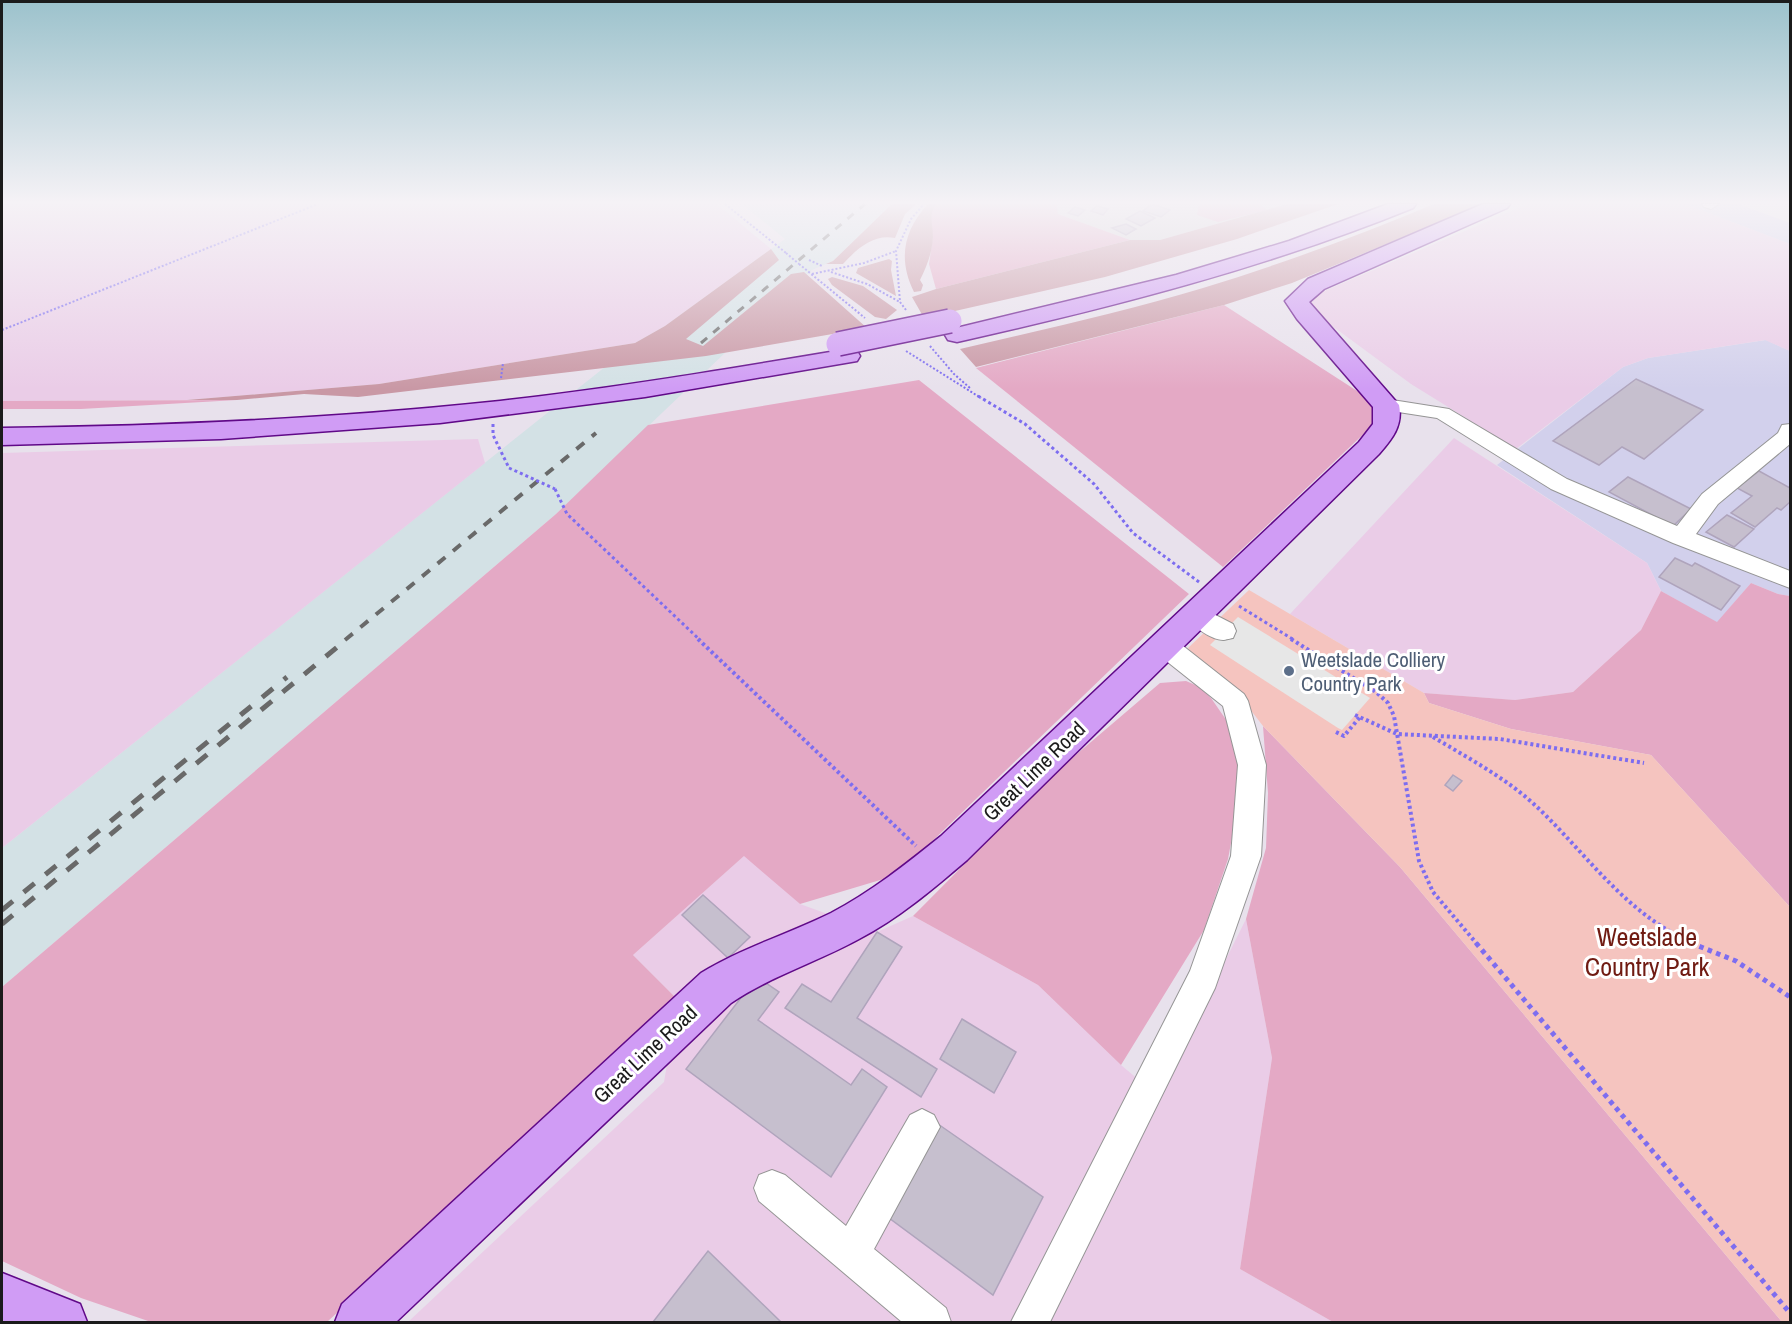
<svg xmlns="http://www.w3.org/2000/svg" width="1792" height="1324" font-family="'Archivo Narrow',sans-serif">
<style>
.residential{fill:#d8d8d9}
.commercial{fill:#d2d0ec}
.industrial{fill:#d3e1e5}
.farmland{fill:#eacce7}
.grass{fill:#e4a9c5}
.forest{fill:#c998a5}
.park{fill:#f5c4bf}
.parking{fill:#e7e7e7}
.building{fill:#c6bfce;stroke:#afa4bc;stroke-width:1.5}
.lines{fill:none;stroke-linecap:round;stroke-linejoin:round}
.minor-casing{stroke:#959595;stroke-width:2}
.major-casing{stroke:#600988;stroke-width:3}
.path-far3{stroke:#7d6df0;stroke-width:2;stroke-dasharray:2 2;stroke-linecap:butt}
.path-far2{stroke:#7d6df0;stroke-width:3;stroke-dasharray:3 3;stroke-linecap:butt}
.path-far1{stroke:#7d6df0;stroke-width:4;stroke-dasharray:3 3;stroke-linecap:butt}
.path{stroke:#7d6df0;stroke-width:5;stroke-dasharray:4.5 4.5;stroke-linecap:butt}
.minor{fill:#fff;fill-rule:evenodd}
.major{fill:#d09cf5;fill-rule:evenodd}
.rail-far2{stroke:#696969;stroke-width:3;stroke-dasharray:8 8;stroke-linecap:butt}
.rail-far1{stroke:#696969;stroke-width:4;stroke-dasharray:10 10;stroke-linecap:butt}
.rail{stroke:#696969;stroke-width:5;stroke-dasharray:14 14;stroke-linecap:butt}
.major-bridge-casing{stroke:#600988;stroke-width:26;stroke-linecap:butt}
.path-bridge-far1{stroke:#7d6df0;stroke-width:2;stroke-dasharray:2 2;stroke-linecap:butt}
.path-bridge{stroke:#7d6df0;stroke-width:3;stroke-dasharray:3 3;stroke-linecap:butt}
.major-bridge{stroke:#d09cf5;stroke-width:23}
.service-dot{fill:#5c6f8a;stroke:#fff;stroke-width:2}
.labels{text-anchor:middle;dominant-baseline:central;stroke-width:6;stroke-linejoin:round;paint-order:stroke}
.service-label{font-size:21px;fill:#4e5e75;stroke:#fff;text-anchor:start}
.street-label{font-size:21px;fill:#1b1b1b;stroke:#fff}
.near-park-label{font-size:26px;fill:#701b12;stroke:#fff}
</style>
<rect width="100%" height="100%" fill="#e8e1ec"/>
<path class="residential" d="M 1010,204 L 1287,204 L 1160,240 L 1130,240 L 1058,214 Z"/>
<g class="commercial">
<path d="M 1685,204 L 1790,204 L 1790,244 Z"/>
<path d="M 1766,340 L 1790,351 L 1790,596 L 1778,594 L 1751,583 L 1717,623 L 1661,591 L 1647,563 L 1497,465 L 1623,367 L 1648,358 Z"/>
</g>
<path class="industrial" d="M 742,204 L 892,204 L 833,261 L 812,270 L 556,514 L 2,987 L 2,848 L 635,343 L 665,326 L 785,239 Z"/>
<g class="farmland">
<path d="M 2,204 L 717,204 L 771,249 L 665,326 L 635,343 L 379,384 L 187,400 L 2,401 Z"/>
<path d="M 1528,204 L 1685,204 L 1790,244 L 1790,351 L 1765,340 L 1648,358 L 1623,367 L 1516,449 L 1411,384 L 1316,314 L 1311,306 L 1311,301 L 1315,295 Z"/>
<path d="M 1454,438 L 1647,563 L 1661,591 L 1641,630 L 1573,692 L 1515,700 L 1424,693 L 1290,614 Z"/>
<path d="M 478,439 L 485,463 L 2,848 L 2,453 Z"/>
<path d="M 745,855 L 800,904 L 877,932 L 913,916 L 1038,985 L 1121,1065 L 1158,1096 L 1246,919 L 1272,1058 L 1240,1269 L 1333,1322 L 408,1322 L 664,1082 L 678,1000 L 633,955 Z"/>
</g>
<g class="grass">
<path d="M 936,204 L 1057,204 L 1058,214 L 1130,240 L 936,289 L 929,264 L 933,237 L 930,214 Z"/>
<path d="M 1199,204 L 1260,204 L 1267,210 L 1218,222 L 1197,215 Z"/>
<path d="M 1224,305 L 1368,398 L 1376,415 L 1371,427 L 1223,567 L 976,368 Z"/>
<path d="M 919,380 L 1189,594 L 897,875 L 800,904 L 744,856 L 633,955 L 678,1000 L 327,1322 L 151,1322 L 81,1298 L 2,1261 L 2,987 L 556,514 L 648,425 Z"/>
<path d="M 237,400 L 81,409 L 2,409 L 2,401 Z"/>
<path d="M 1751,583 L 1778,594 L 1790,596 L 1790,907 L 1651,755 L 1511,729 L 1429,703 L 1424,693 L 1515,700 L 1573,692 L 1641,630 L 1661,591 L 1717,622 Z"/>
<path d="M 1186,681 L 1200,687 L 1211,698 L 1229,724 L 1239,756 L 1241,789 L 1228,859 L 1204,930 L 1121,1065 L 1038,985 L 913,916 L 1057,771 L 1160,683 Z"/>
<path d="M 1263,726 L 1400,867 L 1782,1322 L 1333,1322 L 1240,1269 L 1272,1058 L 1246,919 L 1266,848 L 1268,793 Z"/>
</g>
<g class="forest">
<path d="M 892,204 L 916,204 L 905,214 L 895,238 C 873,234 858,248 843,264 L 826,264 L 833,261 Z"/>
<path d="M 928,204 L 936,204 C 928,217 933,223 933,237 C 932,253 927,266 920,280 L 923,285 L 921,291 L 914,292 C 898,260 903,231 928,204 Z"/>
<path d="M 1287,204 L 1338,204 L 1237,239 L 1105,277 L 924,318 L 912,297 L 936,289 L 1130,240 L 1160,240 Z"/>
<path d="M 1434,204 L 1483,204 L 1292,283 L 1224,305 L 976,367 L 960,349 C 1041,330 1123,312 1203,288 C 1281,264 1358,236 1434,204 Z"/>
<path d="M 771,249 L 779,260 L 686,339 L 703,346 L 791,274 L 804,272 L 867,328 L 706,356 L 358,397 L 304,394 L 237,400 L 187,400 L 379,384 L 635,343 L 665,326 Z"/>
<path d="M 889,259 L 892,261 L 891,270 L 896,296 L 856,273 L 858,268 Z"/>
<path d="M 832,277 L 863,286 L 897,310 L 886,319 L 875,317 L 832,285 L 828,279 Z"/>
</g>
<path class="park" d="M 1249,590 L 1424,693 L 1429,703 L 1511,729 L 1651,755 L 1790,907 L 1790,1322 L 1782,1322 L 1400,867 L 1263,726 L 1236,691 L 1201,664 L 1188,648 Z"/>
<g class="parking">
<path d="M 1738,204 L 1790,204 L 1790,223 Z"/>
<path d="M 1238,617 L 1370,698 L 1342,730 L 1338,728 L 1210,645 Z"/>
</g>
<g class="building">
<path d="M 1152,204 L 1170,210 L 1161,217 L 1143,211 Z"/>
<path d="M 1097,206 L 1108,209 L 1103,215 L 1091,211 Z"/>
<path d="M 1075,207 L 1085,210 L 1078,216 L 1068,213 Z"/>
<path d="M 1140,211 L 1155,218 L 1141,226 L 1126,219 Z"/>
<path d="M 1126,224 L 1136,229 L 1126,235 L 1112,228 Z"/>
<path d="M 1636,379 L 1703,410 L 1644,459 L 1622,447 L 1599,465 L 1553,441 Z"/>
<path d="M 1759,471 L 1790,488 L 1790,502 L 1781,510 L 1777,508 L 1755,527 L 1731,513 L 1752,496 L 1737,488 Z"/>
<path d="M 1628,477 L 1691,509 L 1673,526 L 1609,492 Z"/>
<path d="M 1727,515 L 1754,529 L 1734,547 L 1706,532 Z"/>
<path d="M 1675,558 L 1692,566 L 1695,563 L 1740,586 L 1721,610 L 1659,577 Z"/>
<path d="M 1453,775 L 1462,781 L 1453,791 L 1445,785 Z"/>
<path d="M 703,895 L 750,937 L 728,958 L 682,915 Z"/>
<path d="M 877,932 L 902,947 L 857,1018 L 937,1069 L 921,1097 L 785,1008 L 802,984 L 831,1002 Z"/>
<path d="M 757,977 L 779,992 L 758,1020 L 851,1085 L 862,1069 L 887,1087 L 831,1177 L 686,1069 Z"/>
<path d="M 962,1019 L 1016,1052 L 994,1093 L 940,1059 Z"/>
<path d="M 938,1124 L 1043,1197 L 993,1295 L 885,1215 Z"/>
<path d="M 708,1251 L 781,1322 L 653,1322 Z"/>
</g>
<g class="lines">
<g class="minor-casing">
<g id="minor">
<path d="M 1702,204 L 1719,204 L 1711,209 L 1704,207 Z"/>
<path d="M 1386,399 L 1449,409 L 1567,479 L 1677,526 L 1702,494 L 1778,433 L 1782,425 L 1790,424 L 1790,444 L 1718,504 L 1696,534 L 1790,571 L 1790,588 L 1673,543 L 1551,489 L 1437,418 L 1379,409 L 1376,405 L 1379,401 Z"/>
<path d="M 1196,605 L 1233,624 L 1236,631 L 1233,638 C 1232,638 1225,640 1223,640 C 1211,640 1189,624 1184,614 L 1187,608 Z"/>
<path d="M 1164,635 L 1173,638 L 1244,694 L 1248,701 L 1266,765 L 1261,856 L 1215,988 L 1050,1322 L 1011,1322 L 1190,971 L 1231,856 L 1238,765 L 1223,706 L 1155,652 L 1151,645 L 1155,638 Z"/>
<path d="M 922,1109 L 934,1115 L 940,1127 L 874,1249 L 946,1308 L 951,1322 L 902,1322 L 759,1201 L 754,1188 L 759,1175 L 772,1170 L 785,1175 L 846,1226 L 910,1115 Z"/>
</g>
</g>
<g class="major-casing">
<g id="major">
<path d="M 1388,204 L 1416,204 L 1413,208 C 1265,268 1113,307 957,342 L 948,340 L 945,335 L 948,330 L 1176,275 L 1289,241 Z"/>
<path d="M 1483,204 L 1510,204 L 1507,208 L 1324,289 L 1309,302 L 1399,405 C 1403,426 1392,439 1379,454 L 967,860 C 933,889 899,918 859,939 C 817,962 771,976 731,1003 L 396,1322 L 335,1322 L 342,1304 L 701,973 C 742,948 788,934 831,913 C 871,892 906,864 941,836 L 1359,442 L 1373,424 L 1373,407 L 1297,319 L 1285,301 L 1308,279 Z"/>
<path d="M 848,349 L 857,351 L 860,356 L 857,361 L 645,397 L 440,423 L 221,439 L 2,445 L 2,428 C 165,426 328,419 490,402 C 610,389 729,369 848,349 Z"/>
<path d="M 2,1273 L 80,1304 L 87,1322 L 2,1322 Z"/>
</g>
</g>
<g class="path-far3">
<path d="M 725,204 L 786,253"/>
<path d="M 809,260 L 822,266"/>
<path d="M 799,264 L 865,318"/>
<path d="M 831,272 L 867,284 L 900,302"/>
<path d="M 812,274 L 864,263 L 896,251"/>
<path d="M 906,310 L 900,302 L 896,251 L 911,219 L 924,204"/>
<path d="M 2,330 L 318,204"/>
<path d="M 930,346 L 954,374 L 970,388"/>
<path d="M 906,351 L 981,398"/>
<path d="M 501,378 L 503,363"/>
</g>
<g class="path-far2">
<path d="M 978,396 L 1025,424 L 1094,484 L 1133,533 L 1199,582"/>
<path d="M 493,424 L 493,435 L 509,468"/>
<path d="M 555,489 L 567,514 L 700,640"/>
<path d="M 1239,606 L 1294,640"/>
</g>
<g class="path-far1">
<path d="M 698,639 L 916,846"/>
<path d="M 1291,639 L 1376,692 L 1388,703 L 1394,716 L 1419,861 L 1433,892 L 1477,944"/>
<path d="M 1355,715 L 1397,734 L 1500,739 L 1644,763"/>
<path d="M 1336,732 L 1344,736 L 1360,717"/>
<path d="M 1433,737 C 1468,758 1506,778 1536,806 C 1587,854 1627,916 1695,944"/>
</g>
<g class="path">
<path d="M 1476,943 L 1790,1313"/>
<path d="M 1691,943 L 1736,961 L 1790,997"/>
</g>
<use href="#minor" class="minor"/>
<use href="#major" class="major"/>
<path class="rail-far2" d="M 701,343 L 865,204"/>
<path class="rail-far1" d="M 345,640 L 596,433"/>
<g class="rail">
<path d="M 2,910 L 287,677"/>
<path d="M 2,924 L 347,639"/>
</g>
<g class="major-bridge-casing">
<path id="major-bridge" d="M 838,344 L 950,321"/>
</g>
<path class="path-bridge-far1" d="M 786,253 L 799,264"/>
<path class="path-bridge" d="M 509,468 L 555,489"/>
<use href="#major-bridge" class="major-bridge"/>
</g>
<linearGradient id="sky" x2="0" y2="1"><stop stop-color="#9cc2cc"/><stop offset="0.52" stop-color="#f5f2f6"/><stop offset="1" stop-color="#f5f2f6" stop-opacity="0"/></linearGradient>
<rect width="1792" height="389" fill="url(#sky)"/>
<circle class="service-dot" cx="1289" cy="671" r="6"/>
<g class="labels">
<g class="service-label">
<text x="1301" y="659">Weetslade Colliery<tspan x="1301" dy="24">Country Park</tspan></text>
</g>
<g class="street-label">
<text transform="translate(1034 771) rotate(-44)">Great Lime Road</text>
<text transform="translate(645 1054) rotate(-43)">Great Lime Road</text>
</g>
<g class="near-park-label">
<text x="1647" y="936">Weetslade<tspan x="1647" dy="30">Country Park</tspan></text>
</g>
</g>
<rect width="1792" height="1324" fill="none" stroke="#1b1b1b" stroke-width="6"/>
</svg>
